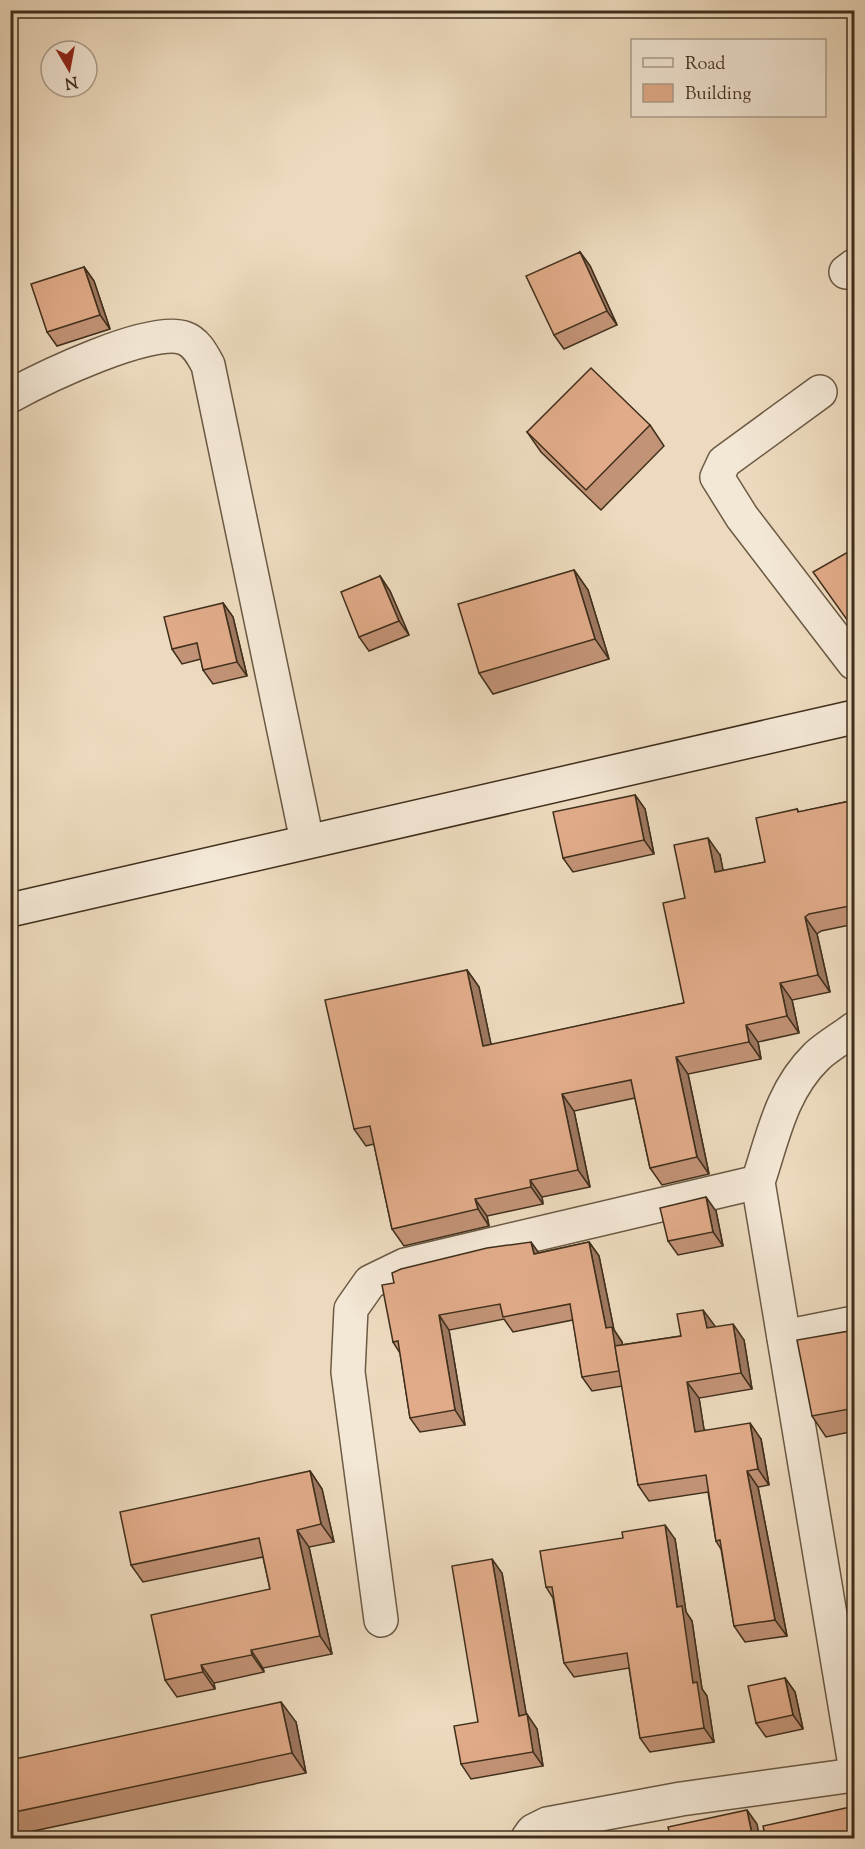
<svg xmlns="http://www.w3.org/2000/svg" width="865" height="1849" font-family="'Sorts Mill Goudy',serif">
<style>
.lines{fill:none;stroke-linecap:round;stroke-linejoin:round}
.street-casing{stroke:#6b5a44;stroke-width:36}
.secondary-casing{stroke:#402f1c;stroke-width:36}
.street{stroke:#f3e7d5;stroke-width:33}
.secondary{stroke:#f3e7d5;stroke-width:33}
.wall{fill:#c29376;stroke:#402f1c;stroke-width:1.5}
.shaded-wall{fill:#9e7860;stroke:#402f1c;stroke-width:1.5}
.building{fill:#e1ab89;stroke:#402f1c;stroke-width:1.5}
</style>
<rect width="100%" height="100%" fill="#eddabe"/>
<filter id="stains"><feTurbulence type="fractalNoise" baseFrequency=".00333" numOctaves="4"/><feColorMatrix values="0 0 0 0 .2 0 0 0 0 .09 0 0 0 0 .02 0 0 0 .5 -.17"/></filter>
<radialGradient id="worn" r=".72"><stop offset=".6" stop-color="#630" stop-opacity="0"/><stop offset="1" stop-color="#630" stop-opacity=".3"/></radialGradient>
<g class="lines">
<g class="street-casing">
<g id="street">
<path d="M 846,272 L 854,266"/>
<path d="M 820,392 L 724,462 L 717,477 L 742,517 L 854,663"/>
<path d="M 10,396 C 43,378 150,326 184,338 C 196,342 202,354 208,365 L 307,841"/>
<path d="M 854,1029 C 842,1038 828,1046 817,1056 C 781,1091 773,1137 758,1182 L 854,1759"/>
<path d="M 784,1337 L 854,1323"/>
<path d="M 381,1620 L 348,1372 L 351,1309 L 370,1282 L 405,1265 L 758,1182"/>
<path d="M 528,1838 L 533,1831 L 547,1824 L 681,1799 L 854,1775"/>
</g>
</g>
<g class="secondary-casing">
<path id="secondary" d="M 10,910 L 854,717"/>
</g>
<use href="#street" class="street"/>
<use href="#secondary" class="secondary"/>
</g>
<g class="wall">
<path d="M 149,10 L 163,10 L 154,17 Z"/>
<path d="M 580,252 L 590,266 L 617,325 L 564,349 L 554,335 Z"/>
<path d="M 84,267 L 94,281 L 110,329 L 57,346 L 47,332 Z"/>
<path d="M 650,425 L 664,446 L 601,510 L 541,452 L 527,432 Z"/>
<path d="M 574,570 L 588,590 L 609,659 L 493,694 L 479,673 Z"/>
<path d="M 380,576 L 390,591 L 409,635 L 369,651 L 359,637 Z"/>
<path d="M 223,603 L 233,617 L 247,676 L 213,684 L 203,670 L 201,659 L 182,664 L 172,649 Z"/>
<path d="M 635,795 L 645,809 L 654,854 L 573,872 L 563,858 Z"/>
<path d="M 855,800 L 855,924 L 821,931 L 817,934 L 830,992 L 792,1000 L 799,1033 L 758,1042 L 761,1059 L 688,1074 L 709,1174 L 662,1185 L 650,1168 L 635,1098 L 574,1111 L 590,1187 L 542,1197 L 543,1204 L 487,1216 L 489,1226 L 404,1246 L 392,1229 L 374,1144 L 366,1146 L 354,1129 L 467,970 L 479,987 L 491,1045 L 684,1003 L 685,898 L 720,855 L 723,871 L 765,862 L 797,809 L 799,812 Z"/>
<path d="M 716,1211 L 723,1246 L 678,1255 L 668,1241 Z"/>
<path d="M 589,1242 L 599,1256 L 614,1330 L 622,1342 L 622,1345 L 681,1336 L 715,1327 L 744,1340 L 752,1389 L 699,1398 L 704,1430 L 761,1439 L 769,1485 L 758,1487 L 787,1636 L 745,1642 L 734,1626 L 721,1549 L 716,1541 L 708,1492 L 649,1501 L 638,1485 L 622,1386 L 592,1391 L 582,1377 L 573,1320 L 513,1332 L 504,1319 L 449,1330 L 465,1425 L 420,1432 L 410,1418 L 400,1353 L 393,1342 L 539,1253 Z"/>
<path d="M 855,1330 L 855,1431 L 826,1437 L 812,1416 Z"/>
<path d="M 310,1471 L 322,1489 L 334,1542 L 309,1547 L 332,1654 L 263,1668 L 264,1672 L 214,1683 L 215,1689 L 177,1697 L 165,1680 L 270,1589 L 263,1557 L 143,1582 L 131,1565 Z"/>
<path d="M 675,1539 L 686,1612 L 692,1621 L 702,1689 L 707,1696 L 714,1742 L 650,1752 L 640,1738 L 629,1668 L 574,1677 L 564,1663 L 553,1598 L 546,1587 Z"/>
<path d="M 502,1573 L 526,1714 L 537,1729 L 543,1766 L 471,1779 L 461,1764 L 478,1722 Z"/>
<path d="M 785,1678 L 795,1692 L 803,1729 L 766,1737 L 756,1723 Z"/>
<path d="M 296,1722 L 306,1773 L 10,1836 L 10,1760 Z"/>
</g>
<g class="shaded-wall">
<path d="M 580,252 L 590,266 L 617,325 L 607,311 Z"/>
<path d="M 84,267 L 94,281 L 110,329 L 100,315 Z"/>
<path d="M 574,570 L 588,590 L 609,659 L 595,639 Z"/>
<path d="M 380,576 L 390,591 L 409,635 L 399,621 Z"/>
<path d="M 223,603 L 233,617 L 247,676 L 237,662 Z"/>
<path d="M 635,795 L 645,809 L 654,854 L 644,840 Z"/>
<path d="M 708,838 L 720,855 L 727,889 L 715,872 Z"/>
<path d="M 805,917 L 817,934 L 830,992 L 818,975 Z"/>
<path d="M 467,970 L 479,987 L 495,1063 L 483,1046 Z"/>
<path d="M 780,983 L 792,1000 L 799,1033 L 787,1016 Z"/>
<path d="M 746,1025 L 758,1042 L 761,1059 L 749,1042 Z"/>
<path d="M 676,1057 L 688,1074 L 709,1174 L 697,1157 Z"/>
<path d="M 562,1094 L 574,1111 L 590,1187 L 578,1170 Z"/>
<path d="M 530,1180 L 542,1197 L 543,1204 L 531,1187 Z"/>
<path d="M 706,1197 L 716,1211 L 723,1246 L 713,1232 Z"/>
<path d="M 475,1199 L 487,1216 L 489,1226 L 478,1209 Z"/>
<path d="M 531,1242 L 541,1256 L 534,1254 Z"/>
<path d="M 589,1242 L 599,1256 L 614,1330 L 622,1342 L 629,1385 L 606,1328 Z"/>
<path d="M 703,1310 L 715,1326 L 718,1344 L 707,1328 Z"/>
<path d="M 439,1315 L 449,1330 L 465,1425 L 455,1410 Z"/>
<path d="M 733,1324 L 744,1340 L 752,1389 L 741,1373 Z"/>
<path d="M 687,1382 L 699,1398 L 707,1448 L 695,1432 Z"/>
<path d="M 750,1423 L 761,1439 L 769,1485 L 758,1469 Z"/>
<path d="M 310,1471 L 322,1489 L 334,1542 L 321,1524 Z"/>
<path d="M 747,1471 L 758,1487 L 787,1636 L 775,1620 Z"/>
<path d="M 665,1525 L 675,1539 L 686,1612 L 692,1621 L 702,1689 L 707,1696 L 714,1742 L 704,1728 L 693,1683 L 677,1607 Z"/>
<path d="M 297,1530 L 309,1547 L 332,1654 L 320,1636 Z"/>
<path d="M 492,1559 L 502,1573 L 529,1730 L 519,1716 Z"/>
<path d="M 251,1650 L 263,1668 L 264,1672 L 252,1655 Z"/>
<path d="M 201,1665 L 214,1683 L 215,1689 L 203,1672 Z"/>
<path d="M 785,1678 L 795,1692 L 803,1729 L 793,1715 Z"/>
<path d="M 281,1702 L 296,1722 L 306,1773 L 292,1753 Z"/>
<path d="M 527,1714 L 537,1729 L 543,1766 L 533,1752 Z"/>
<path d="M 747,1810 L 757,1824 L 760,1839 L 753,1839 Z"/>
</g>
<g class="building">
<path d="M 580,252 L 607,311 L 554,335 L 526,276 Z"/>
<path d="M 84,267 L 100,315 L 47,332 L 31,284 Z"/>
<path d="M 591,368 L 650,425 L 586,490 L 527,432 Z"/>
<path d="M 855,548 L 855,631 L 813,572 Z"/>
<path d="M 574,570 L 595,639 L 479,673 L 458,604 Z"/>
<path d="M 380,576 L 399,621 L 359,637 L 341,592 Z"/>
<path d="M 223,603 L 237,662 L 203,670 L 197,643 L 172,649 L 164,617 Z"/>
<path d="M 635,795 L 644,840 L 563,858 L 553,812 Z"/>
<path d="M 855,800 L 855,905 L 809,914 L 805,917 L 818,975 L 780,983 L 787,1016 L 746,1025 L 749,1042 L 676,1057 L 697,1157 L 650,1168 L 631,1080 L 562,1094 L 578,1170 L 530,1180 L 531,1187 L 475,1199 L 478,1209 L 392,1229 L 370,1126 L 354,1129 L 325,1000 L 467,970 L 483,1046 L 684,1003 L 663,903 L 685,898 L 674,845 L 708,838 L 715,872 L 765,862 L 756,818 L 797,809 L 798,812 Z"/>
<path d="M 706,1197 L 713,1232 L 668,1241 L 660,1208 Z"/>
<path d="M 531,1242 L 534,1254 L 589,1242 L 606,1328 L 612,1327 L 619,1371 L 582,1377 L 570,1304 L 503,1317 L 500,1304 L 439,1315 L 455,1410 L 410,1418 L 398,1341 L 393,1342 L 382,1285 L 394,1283 L 392,1273 L 401,1269 L 487,1248 Z"/>
<path d="M 703,1310 L 707,1328 L 733,1324 L 741,1373 L 687,1382 L 695,1432 L 750,1423 L 758,1469 L 747,1471 L 775,1620 L 734,1626 L 720,1540 L 716,1541 L 706,1475 L 638,1485 L 615,1346 L 681,1336 L 677,1314 Z"/>
<path d="M 855,1330 L 855,1408 L 812,1416 L 797,1340 Z"/>
<path d="M 310,1471 L 321,1524 L 297,1530 L 320,1636 L 251,1650 L 252,1655 L 201,1665 L 203,1672 L 165,1680 L 151,1615 L 270,1589 L 259,1538 L 131,1565 L 120,1512 Z"/>
<path d="M 665,1525 L 677,1607 L 682,1606 L 693,1683 L 697,1682 L 704,1728 L 640,1738 L 627,1653 L 564,1663 L 552,1587 L 546,1587 L 540,1551 L 623,1538 L 622,1532 Z"/>
<path d="M 492,1559 L 519,1716 L 527,1714 L 533,1752 L 461,1764 L 454,1726 L 478,1722 L 452,1566 Z"/>
<path d="M 785,1678 L 793,1715 L 756,1723 L 748,1686 Z"/>
<path d="M 281,1702 L 292,1753 L 10,1813 L 10,1760 Z"/>
<path d="M 855,1806 L 855,1839 L 766,1839 L 763,1826 Z"/>
<path d="M 747,1810 L 753,1839 L 671,1839 L 668,1827 Z"/>
</g>
<rect width="865" height="1849" fill="none" stroke="#eddabe" stroke-width="36"/>
<rect x="12" y="12" width="841" height="1825" fill="none" stroke="#402f1c" stroke-width="3"/>
<rect x="18" y="18" width="829" height="1813" fill="none" stroke="#402f1c" stroke-width="1.5"/>
<rect x="631" y="39" width="195" height="78" fill="#f3e7d5" stroke="#ab9d8b" stroke-width="1.5"/>
<rect x="643" y="58" width="30" height="9" fill="#f3e7d5" stroke="#ab9d8b" stroke-width="1.5"/>
<text x="685" y="69" font-size="18" fill="#402f1c">Road</text>
<rect x="643" y="84" width="30" height="18" fill="#e1ab89" stroke="#ab9d8b" stroke-width="1.5"/>
<text x="685" y="99" font-size="18" fill="#402f1c">Building</text>
<g transform="translate(69 69) rotate(170)"><circle r="28" fill="#f3e7d5" stroke="#ab9d8b" stroke-width="1.5"/>
<path d="M0-4.5L10 22L0 15L-10 22Z" fill="#8f2418"/>
<text y="-9" font-size="16" font-weight="bold" text-anchor="middle" fill="#402f1c">N</text>
</g>
<rect width="100%" height="100%" filter="url(#stains)"/>
<rect width="100%" height="100%" fill="url(#worn)"/>
</svg>
